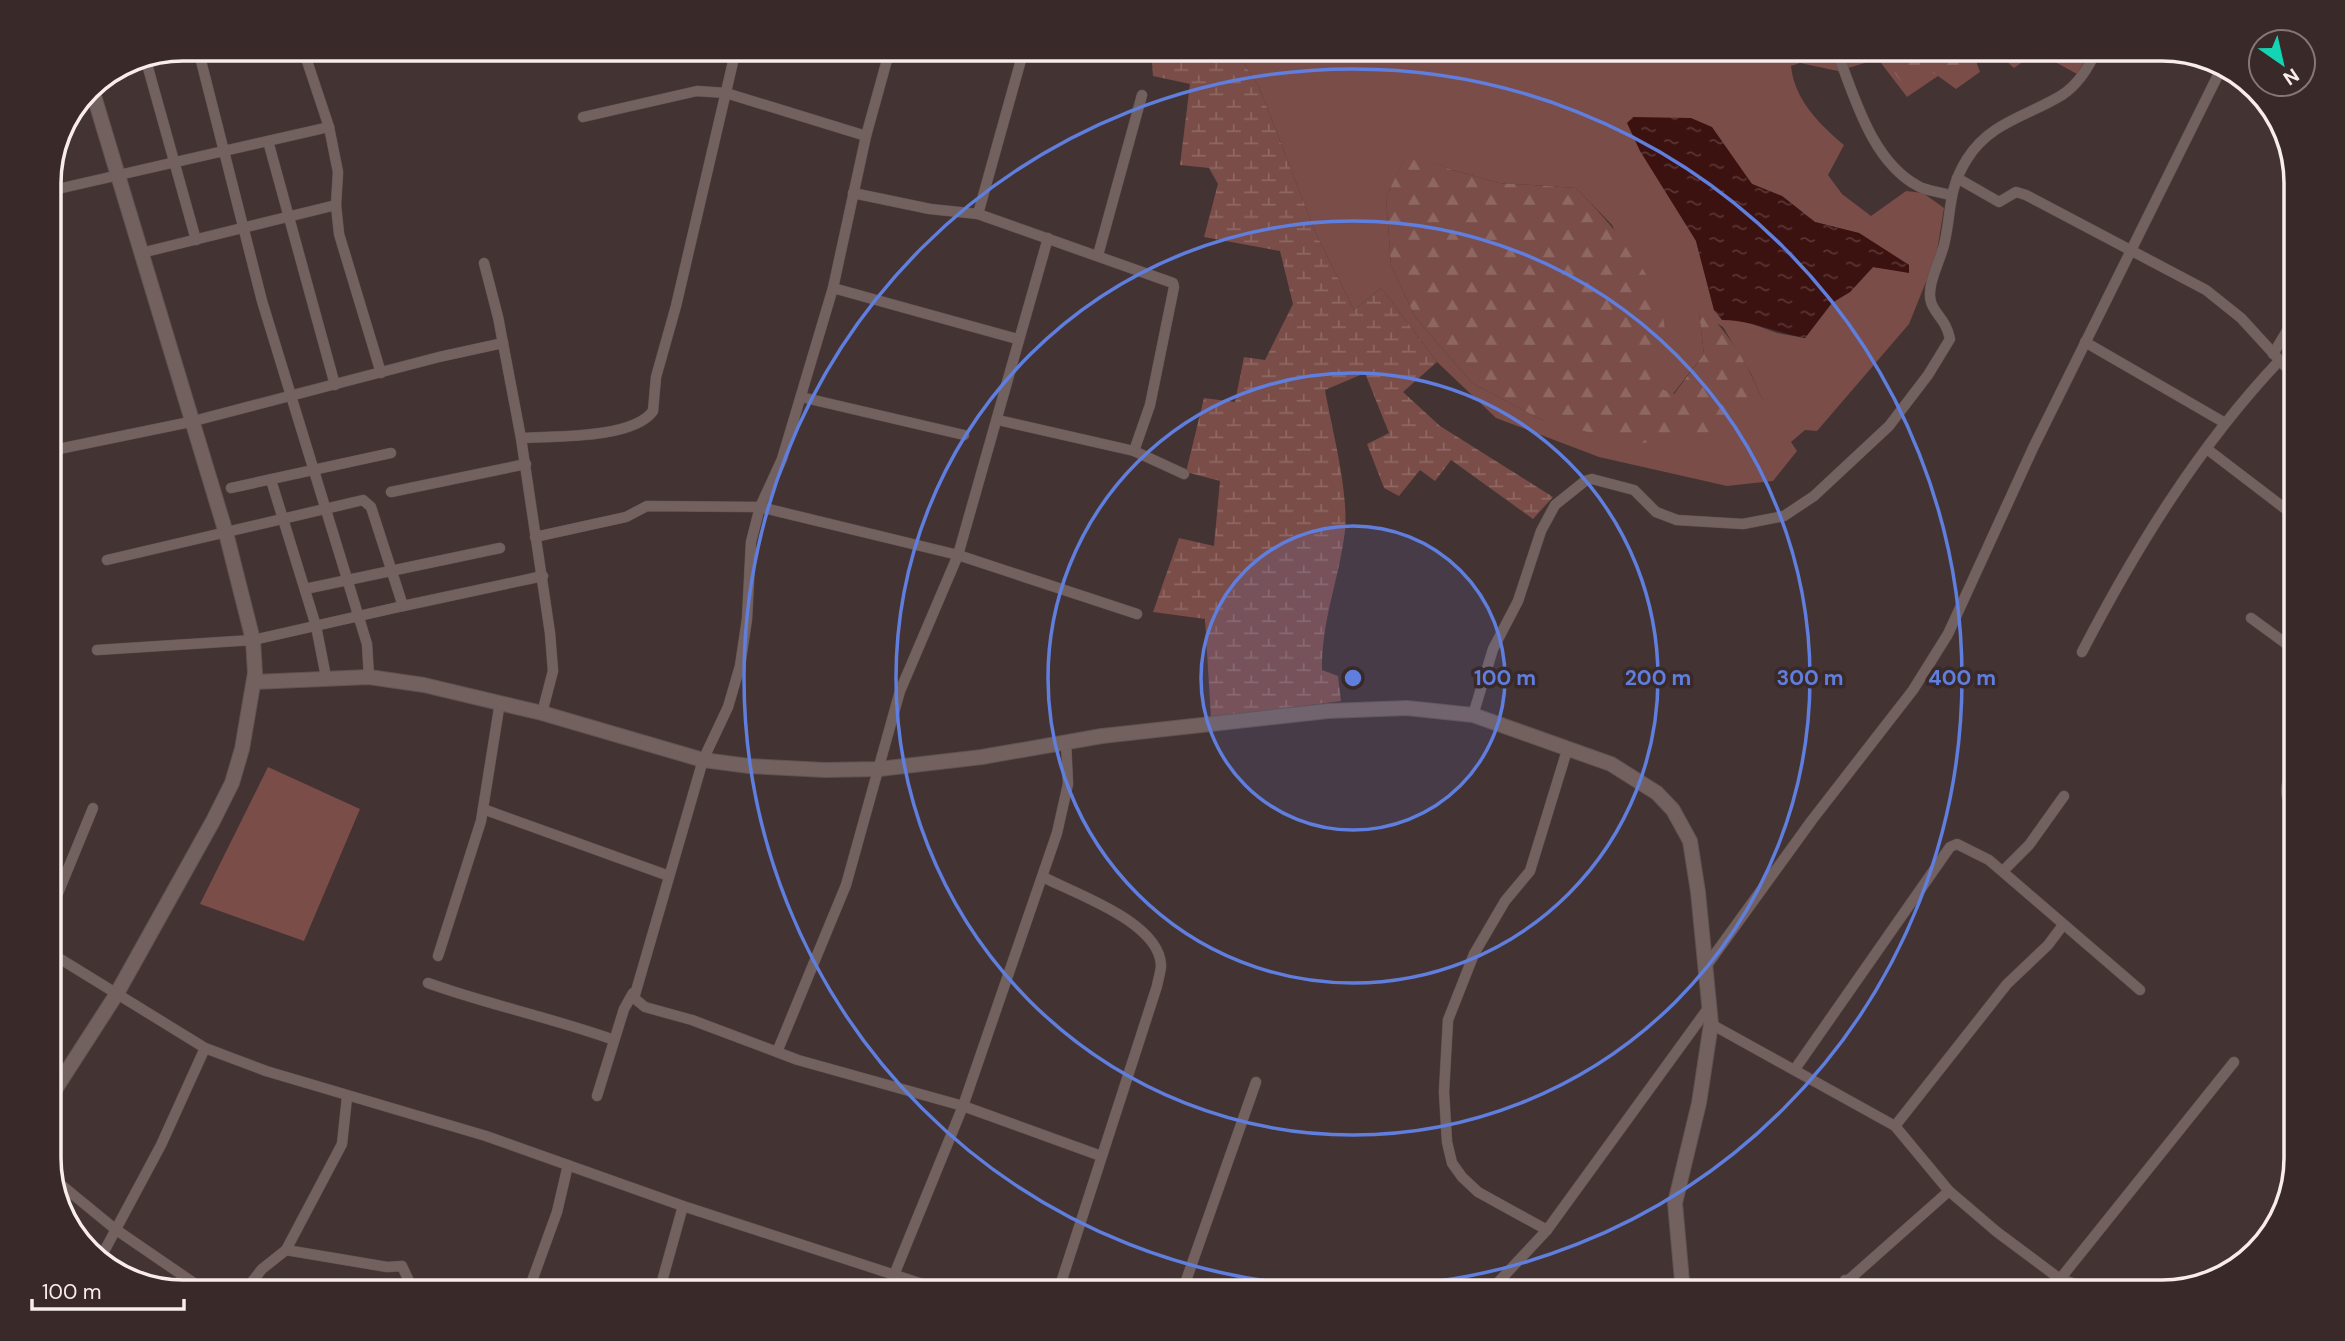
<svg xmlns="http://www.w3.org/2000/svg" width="2345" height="1341" font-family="'DM Sans',sans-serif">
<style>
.grass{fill:#7a4d49;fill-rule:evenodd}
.forest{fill:url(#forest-firs)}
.wetland{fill:url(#wetland-marsh)}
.water{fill:url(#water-ripples)}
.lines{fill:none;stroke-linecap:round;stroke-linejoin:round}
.street-casing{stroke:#5f5250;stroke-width:11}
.secondary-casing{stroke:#5f5250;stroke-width:16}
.street{stroke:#73615f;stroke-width:10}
.secondary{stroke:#73615f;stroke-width:14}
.ring{fill:none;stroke:#5f7ede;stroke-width:3.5}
.rim{fill:none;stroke:#f8edec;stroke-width:3.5}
.centre{fill:#5f7ede;stroke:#392928;stroke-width:3.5}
.ring-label{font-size:21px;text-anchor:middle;font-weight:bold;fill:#5f7ede;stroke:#392928;stroke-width:7;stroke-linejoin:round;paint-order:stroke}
</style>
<defs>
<pattern id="forest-firs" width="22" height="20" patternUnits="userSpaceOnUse" patternTransform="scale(1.75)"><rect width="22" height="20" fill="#7a4d49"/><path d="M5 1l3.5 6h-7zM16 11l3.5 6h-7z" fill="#8e6763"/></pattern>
<pattern id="wetland-marsh" width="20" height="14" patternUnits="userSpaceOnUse" patternTransform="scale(1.75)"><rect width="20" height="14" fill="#7a4d49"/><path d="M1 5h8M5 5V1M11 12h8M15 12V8" fill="none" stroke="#8e6763"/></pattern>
<pattern id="water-ripples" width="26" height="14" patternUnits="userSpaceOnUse" patternTransform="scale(1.75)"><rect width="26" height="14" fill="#3c1210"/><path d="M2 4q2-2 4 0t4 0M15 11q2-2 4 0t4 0" fill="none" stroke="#593533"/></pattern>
</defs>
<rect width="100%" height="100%" fill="#433332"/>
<g class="grass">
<path d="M 1235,49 L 1847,49 L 1851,61 L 1882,55 L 1933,73 L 1984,49 L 1975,58 L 1980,72 L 1956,89 L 1938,76 L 1907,97 L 1878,59 L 1838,71 L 1800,63 L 1791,66 C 1794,99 1820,125 1844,145 L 1828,175 L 1842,194 L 1871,216 L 1906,191 L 1923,193 L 1944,208 L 1936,257 L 1909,324 L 1817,431 L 1805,430 L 1791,442 L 1797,451 L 1773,481 L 1727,486 L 1599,457 L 1496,418 L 1437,362 L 1381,288 L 1354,310 L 1316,234 L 1259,87 ZM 1408,152 L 1449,169 L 1499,183 L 1576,188 L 1612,225 L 1665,339 L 1648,384 L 1673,394 L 1704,354 L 1699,313 L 1723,327 L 1751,374 L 1763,401 L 1544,421 L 1472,383 L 1415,317 L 1391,265 L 1386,197 ZM 1737,165 L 1752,184 L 1782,196 L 1815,222 L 1859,233 L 1909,265 L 1909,272 L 1873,267 L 1850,292 L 1832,302 L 1805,338 L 1777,333 L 1714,310 L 1696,241 Z"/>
<path d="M 1993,49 L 1999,49 L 2011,59 L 2019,49 L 2092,49 L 2077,74 L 2037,52 L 2014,68 Z"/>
<path d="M 268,767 L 360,809 L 304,941 L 200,904 Z"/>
</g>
<g class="forest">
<path d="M 1847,49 L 1981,49 L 1973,56 L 1976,68 L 1957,83 L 1933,73 L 1908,92 L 1882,55 L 1850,61 Z"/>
<path d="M 1408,151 L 1449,169 L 1499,183 L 1576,188 C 1611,224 1667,284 1665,338 C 1664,353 1653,370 1649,384 L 1674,394 L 1704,354 L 1699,313 L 1706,312 C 1732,336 1749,368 1763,401 L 1704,434 L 1637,444 L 1544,421 L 1472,383 L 1415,317 L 1391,265 L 1386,197 Z"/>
</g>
<path class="wetland" d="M 1151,49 L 1235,49 L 1259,87 L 1316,234 L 1354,310 L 1381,288 L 1437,362 L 1403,392 L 1440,426 L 1553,497 L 1533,519 L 1451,460 L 1435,481 L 1420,470 L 1399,496 L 1384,488 L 1367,444 L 1389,433 L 1365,373 L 1325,390 C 1332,430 1351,499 1344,538 C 1337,586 1322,619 1322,670 L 1338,676 L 1341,701 L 1211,718 L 1205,619 L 1153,612 L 1179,538 L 1214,546 L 1220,481 L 1186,472 L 1204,398 L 1235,402 L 1244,357 L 1265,360 L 1293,304 L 1280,251 L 1204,237 L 1218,184 L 1209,168 L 1180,165 L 1190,84 L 1153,76 Z"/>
<path class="water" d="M 1633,117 L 1691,118 L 1712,127 L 1752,184 L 1782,196 L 1815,222 L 1859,233 L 1909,265 L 1909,273 L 1873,267 L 1850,292 L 1832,303 L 1805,338 C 1777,333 1750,320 1722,320 L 1714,310 L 1696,241 L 1640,151 L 1627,123 Z"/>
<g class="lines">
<g class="street-casing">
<g id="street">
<path d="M 198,49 L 262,301 L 367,644 L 369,677"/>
<path d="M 303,49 L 329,127 L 338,172 L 336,205 L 339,234 L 381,373"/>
<path d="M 890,49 L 866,136 L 833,288 L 782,459 L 760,507 L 751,542 L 747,619 L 740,666 L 728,707 L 703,760 L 634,998 L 645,1007 L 692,1020 L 798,1060 L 963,1106 L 1101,1156"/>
<path d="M 1836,49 C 1854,95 1871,161 1918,186 C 1927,191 1940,192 1949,195"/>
<path d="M 145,57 L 196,240"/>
<path d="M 583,117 L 697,91 L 726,93 L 866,136"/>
<path d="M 268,141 L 335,385"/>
<path d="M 1957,178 L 1999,202 L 2016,192 L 2026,195 L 2206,290 L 2241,318 L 2296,378"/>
<path d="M 49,191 L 329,127"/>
<path d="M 853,193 L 930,209 L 978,214 L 1173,283 L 1174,287 L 1150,405 L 1134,451"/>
<path d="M 978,214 L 1024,49"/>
<path d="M 141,253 L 336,205"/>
<path d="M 1098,255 L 1142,95"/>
<path d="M 484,263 L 498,317 L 521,438 L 550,633 L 553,671 L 542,713"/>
<path d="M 833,288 L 1017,339"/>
<path d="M 2085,342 L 2225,423"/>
<path d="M 2273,354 L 2296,316"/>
<path d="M 801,397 L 964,435"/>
<path d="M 998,420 L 1134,451 L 1184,474"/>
<path d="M 521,438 C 554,436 633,439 653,411 L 656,377 L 676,306 L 736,49"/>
<path d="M 2207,449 L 2296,517"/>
<path d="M 49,451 L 190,422 L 439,357 L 503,343"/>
<path d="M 271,480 L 316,626 L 326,677"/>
<path d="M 231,488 L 391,453"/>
<path d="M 391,492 L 526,464"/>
<path d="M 535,537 L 626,517 L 647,506 L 760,507 L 958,555 L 1137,614"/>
<path d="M 305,589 L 500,548"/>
<path d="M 403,606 L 543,576"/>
<path d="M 2251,618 L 2296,651"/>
<path d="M 97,650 L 253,640 L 403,606 L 371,507 L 363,500 L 107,560"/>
<path d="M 2082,652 C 2136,548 2198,447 2279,361"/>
<path d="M 1473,715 L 1493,649 L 1518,601 L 1541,531 L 1555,505 L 1585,481 L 1592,479 L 1634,490 L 1656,512 L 1677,520 L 1743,524 L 1784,516 L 1814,496 L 1889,426 L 1928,375 L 1950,339 C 1946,319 1935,315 1931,302 C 1926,286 1940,261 1944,245 C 1952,212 1947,191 1967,159 C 1990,122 2028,116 2062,95 C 2079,84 2089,67 2097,49"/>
<path d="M 2296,769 C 2288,779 2285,784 2287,797 L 2296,805"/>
<path d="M 483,809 L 669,876"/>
<path d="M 2003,871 L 2029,845 L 2064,796"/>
<path d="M 1043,877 C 1076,894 1159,922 1161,965 C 1161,971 1158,980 1157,986 L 1058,1292"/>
<path d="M 49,915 L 93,808"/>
<path d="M 49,952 L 205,1048 L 266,1071 L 486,1136 L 683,1206 L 947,1292"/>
<path d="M 438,956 L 481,821 L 500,702"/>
<path d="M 1707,965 L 1812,820 L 1913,690 L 1948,634 L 2033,448 L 2223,65"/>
<path d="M 428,983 C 489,1005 553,1018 614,1040"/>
<path d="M 1711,1024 L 1895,1126 L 1949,1191 L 1997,1232 L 2060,1279 L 2100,1292"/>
<path d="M 777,1052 L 846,885 L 900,691 L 958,555 L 1048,238"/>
<path d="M 1795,1069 L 1950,847 L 1957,844 L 1989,860 L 2140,990"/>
<path d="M 597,1096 L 624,1009 L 633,993"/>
<path d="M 347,1097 L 342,1144 L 286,1250 L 387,1267 L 402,1266 L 414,1292"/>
<path d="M 1895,1126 L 2007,984 L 2048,945 L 2063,925"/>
<path d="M 54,1179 L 115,1229 L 207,1292"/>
<path d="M 1547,1230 L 1478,1192 L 1462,1177 L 1452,1163 L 1447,1142 L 1444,1092 L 1448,1020 L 1474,954 L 1505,901 L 1530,871 L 1568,747"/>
<path d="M 100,1259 L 161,1145 L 205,1048"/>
<path d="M 894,1275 L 963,1106 L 1057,833 L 1068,784 L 1066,742"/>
<path d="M 2060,1279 L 2234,1062"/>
<path d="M 1845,1280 L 1860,1292"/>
<path d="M 244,1292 L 262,1269 L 286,1250"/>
<path d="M 528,1292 L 557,1212 L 568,1165"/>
<path d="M 659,1292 L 683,1206"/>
<path d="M 1182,1292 L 1256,1082"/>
<path d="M 1489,1292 L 1547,1230 L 1709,1007"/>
<path d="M 1835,1292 L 1949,1191"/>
</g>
</g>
<g class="secondary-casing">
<g id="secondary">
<path d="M 254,682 L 369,677 L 424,685 L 542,713 L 703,760 L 749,766 L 825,770 L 879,769 L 982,757 L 1102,736 L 1328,711 L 1407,708 L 1473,715 L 1611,764 L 1657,793 L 1673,810 L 1690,841 L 1698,892 L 1711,1024 L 1699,1103 L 1675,1203 L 1683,1292"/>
<path d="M 49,1099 L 116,995 L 213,821 L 232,783 L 242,749 L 255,673 L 253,640 L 226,533 L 91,86"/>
</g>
</g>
<use href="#street" class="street"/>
<use href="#secondary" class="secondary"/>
</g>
<circle cx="1353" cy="678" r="152" fill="#5f7ede" fill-opacity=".12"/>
<g class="ring">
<circle cx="1353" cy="678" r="152"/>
<circle cx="1353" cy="678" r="305"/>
<circle cx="1353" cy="678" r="457"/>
<circle cx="1353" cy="678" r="609"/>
</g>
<path d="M0 0H2345V1341H0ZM183 61H2162A122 122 0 0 1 2284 183V1158A122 122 0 0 1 2162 1280H183A122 122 0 0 1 61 1158V183A122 122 0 0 1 183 61Z" fill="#392928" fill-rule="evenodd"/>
<path class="rim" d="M183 61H2162A122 122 0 0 1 2284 183V1158A122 122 0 0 1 2162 1280H183A122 122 0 0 1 61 1158V183A122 122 0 0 1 183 61Z"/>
<circle cx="1353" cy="678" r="10" class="centre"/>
<g class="ring-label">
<text x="1505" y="685">100 m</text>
<text x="1658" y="685">200 m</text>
<text x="1810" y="685">300 m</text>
<text x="1962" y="685">400 m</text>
</g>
<g transform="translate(2282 63) rotate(146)"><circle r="33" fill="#392928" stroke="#857776" stroke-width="2"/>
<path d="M0-5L12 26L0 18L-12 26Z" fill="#13d5b3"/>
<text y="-10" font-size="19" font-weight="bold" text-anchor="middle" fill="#f8edec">N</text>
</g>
<path d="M32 1299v10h152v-10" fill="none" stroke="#f8edec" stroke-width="3.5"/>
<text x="42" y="1299" font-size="21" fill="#f8edec" stroke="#392928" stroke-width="5" paint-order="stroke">100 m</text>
</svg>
